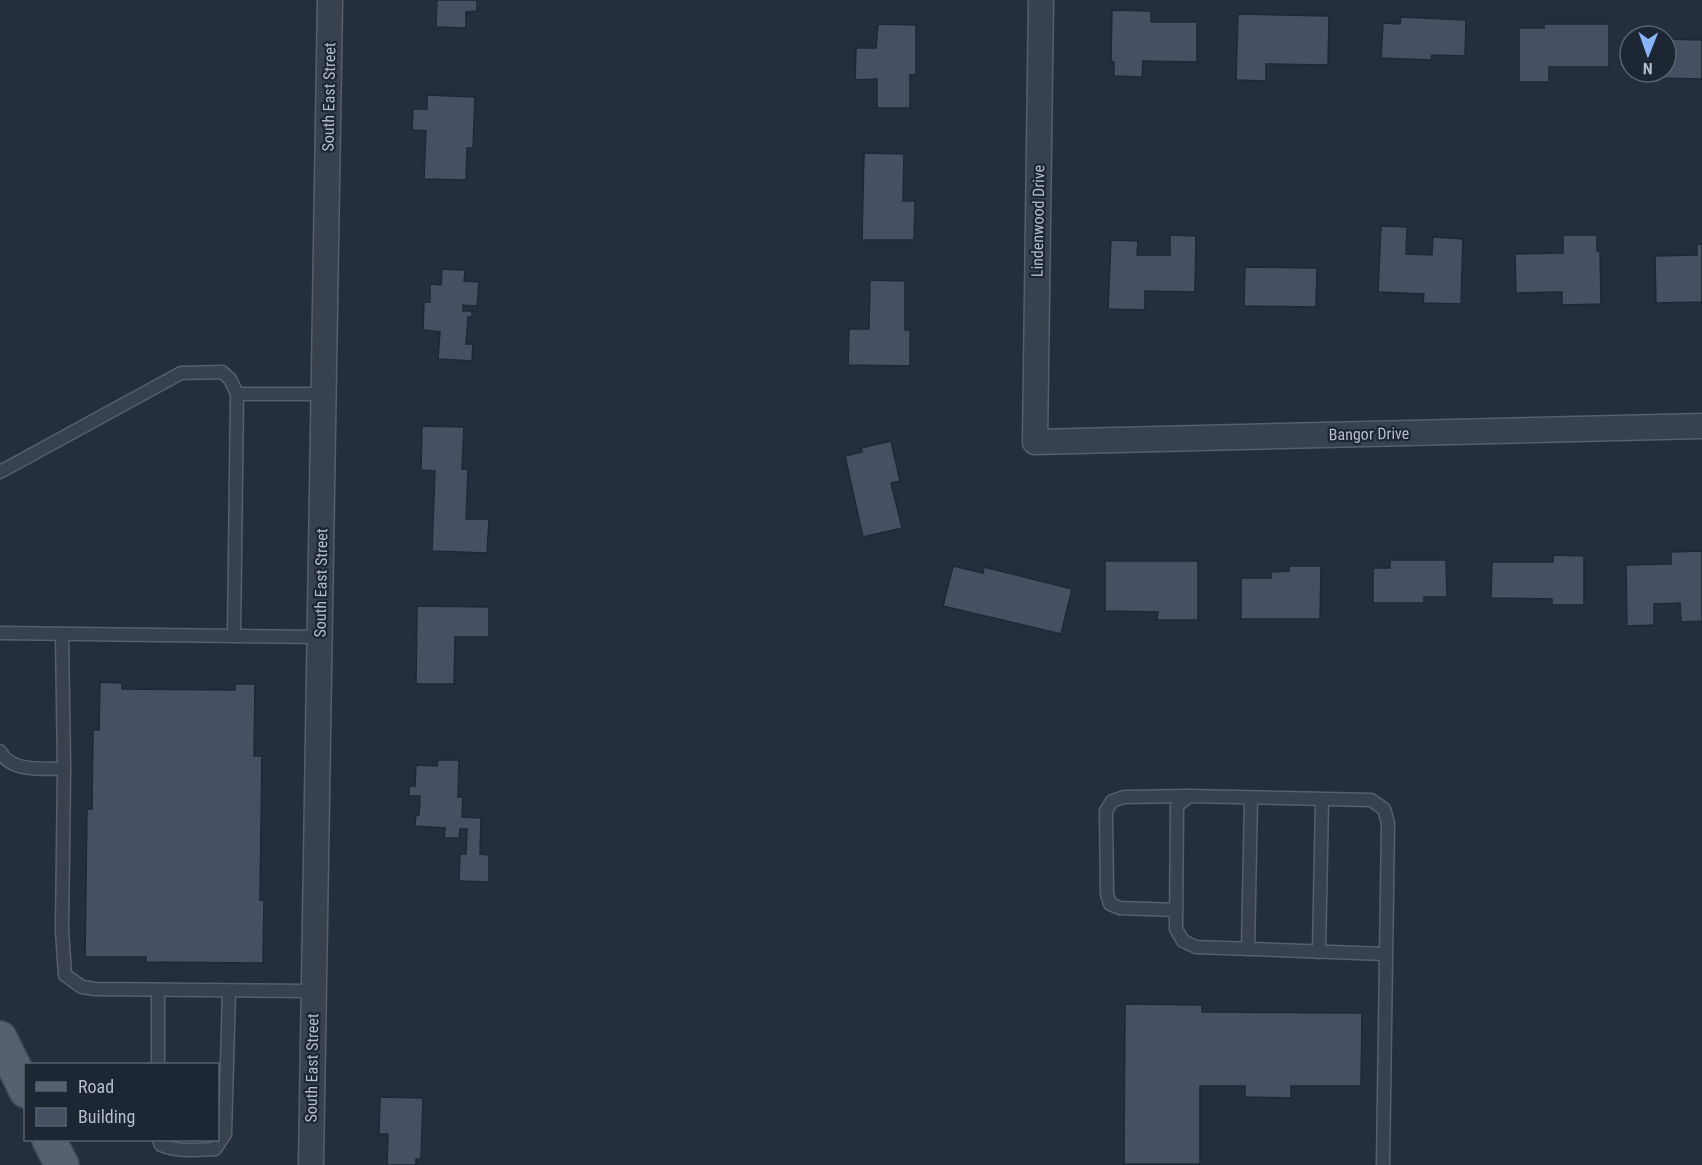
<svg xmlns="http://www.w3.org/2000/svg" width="1702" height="1165" font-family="'Roboto Condensed',sans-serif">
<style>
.building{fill:#455162;stroke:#1f2835;stroke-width:1.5}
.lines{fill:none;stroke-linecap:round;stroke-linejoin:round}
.lane-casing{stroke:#565f6c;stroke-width:15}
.street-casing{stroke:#565f6c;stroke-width:27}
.primary-casing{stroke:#414a57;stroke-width:36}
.lane{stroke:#38414e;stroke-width:12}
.street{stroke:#38414e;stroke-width:24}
.primary{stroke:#56606e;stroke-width:33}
.labels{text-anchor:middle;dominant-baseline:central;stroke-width:4.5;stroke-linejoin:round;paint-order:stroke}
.street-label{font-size:16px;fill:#b4bcc9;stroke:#1d2633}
</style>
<rect width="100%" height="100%" fill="#242f3e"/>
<g class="building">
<path d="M 437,0 L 477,0 L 477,11 L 466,12 L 466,28 L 436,27 Z"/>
<path d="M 1112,10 L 1151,11 L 1151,22 L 1197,22 L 1197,62 L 1143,61 L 1142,77 L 1114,76 L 1114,62 L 1111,62 Z"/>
<path d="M 1238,14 L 1329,16 L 1328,65 L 1266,64 L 1266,81 L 1236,80 Z"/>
<path d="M 1401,17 L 1466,20 L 1465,56 L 1432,55 L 1431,60 L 1381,58 L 1383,23 L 1400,24 Z"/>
<path d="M 878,24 L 916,25 L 916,75 L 910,75 L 910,108 L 877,108 L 877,79 L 855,80 L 856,48 L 876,48 Z"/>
<path d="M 1544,24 L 1609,24 L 1609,67 L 1549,67 L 1549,82 L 1519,82 L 1519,28 L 1544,28 Z"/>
<path d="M 1666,39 L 1702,40 L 1702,79 L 1659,78 L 1659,72 L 1666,72 Z"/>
<path d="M 427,95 L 475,97 L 473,148 L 467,148 L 466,180 L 424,179 L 426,131 L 412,130 L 413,109 L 427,109 Z"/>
<path d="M 864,153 L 904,154 L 903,201 L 915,201 L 914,240 L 862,240 Z"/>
<path d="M 1381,226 L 1407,227 L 1406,254 L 1432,255 L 1433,237 L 1463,239 L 1461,304 L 1423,303 L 1424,294 L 1378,292 Z"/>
<path d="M 1170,235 L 1196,236 L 1195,292 L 1145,291 L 1145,310 L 1108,309 L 1111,240 L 1138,241 L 1137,255 L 1170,255 Z"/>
<path d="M 1563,235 L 1597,235 L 1597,251 L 1600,251 L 1601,304 L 1562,305 L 1562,292 L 1516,293 L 1515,254 L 1563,253 Z"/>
<path d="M 1697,244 L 1702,244 L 1702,302 L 1656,303 L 1655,256 L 1697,255 Z"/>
<path d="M 1245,267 L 1317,268 L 1316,307 L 1244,306 Z"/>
<path d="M 442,269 L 465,270 L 464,281 L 479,282 L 477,306 L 463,305 L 463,311 L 472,311 L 472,317 L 468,317 L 466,344 L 473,344 L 472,361 L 438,359 L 440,332 L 423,330 L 424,302 L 430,302 L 430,284 L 441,285 Z"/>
<path d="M 870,280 L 905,281 L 905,330 L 910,330 L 910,366 L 848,365 L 849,329 L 869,329 Z"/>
<path d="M 422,426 L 464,427 L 462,469 L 468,469 L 466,519 L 489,519 L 487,553 L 432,551 L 435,471 L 421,470 Z"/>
<path d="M 891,441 L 900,481 L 891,483 L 902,528 L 863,537 L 845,456 L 862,452 L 861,448 Z"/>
<path d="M 1702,551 L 1702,621 L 1681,622 L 1680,603 L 1654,604 L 1654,625 L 1627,626 L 1626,565 L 1671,564 L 1671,552 Z"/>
<path d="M 1553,555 L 1584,556 L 1584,605 L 1552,605 L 1552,599 L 1491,598 L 1492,562 L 1553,562 Z"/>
<path d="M 1390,560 L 1446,560 L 1447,597 L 1424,597 L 1424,603 L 1373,603 L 1373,568 L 1390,568 Z"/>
<path d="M 1105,561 L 1198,561 L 1198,620 L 1157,620 L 1158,612 L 1105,611 Z"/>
<path d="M 953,566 L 983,573 L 984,567 L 1072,589 L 1061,634 L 943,606 Z"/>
<path d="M 1289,566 L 1321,566 L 1320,619 L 1241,619 L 1241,578 L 1271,578 L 1271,572 L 1289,571 Z"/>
<path d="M 417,606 L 489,607 L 489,637 L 455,637 L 454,684 L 416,684 Z"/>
<path d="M 100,682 L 122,683 L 122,689 L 235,690 L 235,684 L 255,684 L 254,756 L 262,756 L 260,900 L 264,900 L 263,963 L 146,962 L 146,957 L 85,957 L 87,809 L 92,809 L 93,730 L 99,730 Z"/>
<path d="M 438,760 L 459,760 L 458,797 L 463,797 L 462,817 L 481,818 L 480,854 L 489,855 L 489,882 L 459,881 L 460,854 L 466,854 L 467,829 L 460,829 L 459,838 L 444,838 L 445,828 L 415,826 L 416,815 L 419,815 L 420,796 L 409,796 L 409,786 L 415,786 L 416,765 L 437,766 Z"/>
<path d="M 1125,1004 L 1202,1005 L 1202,1012 L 1362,1013 L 1361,1086 L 1291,1086 L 1291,1098 L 1245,1097 L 1245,1086 L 1200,1086 L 1200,1164 L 1124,1164 Z"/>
<path d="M 380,1097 L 423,1098 L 421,1159 L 416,1159 L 416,1165 L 387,1165 L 388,1134 L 379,1134 Z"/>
</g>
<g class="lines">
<g class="lane-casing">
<g id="lane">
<path d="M 237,394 L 324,394"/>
<path d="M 0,472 L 181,373 L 222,372 L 230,379 L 237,394 L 234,636"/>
<path d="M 0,633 L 320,637"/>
<path d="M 0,751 C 11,773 42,768 64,769 L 62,634"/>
<path d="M 64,769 L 62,930 L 65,975 L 82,987 L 95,989 L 314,991"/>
<path d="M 1176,910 L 1120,908 L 1110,904 L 1107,894 L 1106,811 L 1112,801 L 1124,797 L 1189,796"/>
<path d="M 1248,949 L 1251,798"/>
<path d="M 1319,952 L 1322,800"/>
<path d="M 158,990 L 158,1064"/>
<path d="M 159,1140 L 161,1145 C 178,1152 197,1150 215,1149 L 225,1134 L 229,991"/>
<path d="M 1383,1165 L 1388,823 L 1384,809 L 1371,800 L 1189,796 L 1177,806 L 1176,929 L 1183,941 L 1196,947 L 1385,954"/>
</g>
</g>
<g class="street-casing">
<g id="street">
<path d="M 1041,0 L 1035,442 L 1702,426"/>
<path d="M 311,1165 L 330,0"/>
</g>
</g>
<g class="primary-casing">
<g id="primary">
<path d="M 0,1038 L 26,1091"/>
<path d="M 49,1140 L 62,1165"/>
</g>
</g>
<use href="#lane" class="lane"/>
<use href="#street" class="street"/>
<use href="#primary" class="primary"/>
</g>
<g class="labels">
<g class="street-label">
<text transform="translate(329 97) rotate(-89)">South East Street</text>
<text transform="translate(1038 221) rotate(-89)">Lindenwood Drive</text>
<text transform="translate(1369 434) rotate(-1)">Bangor Drive</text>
<text transform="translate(321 583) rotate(-89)">South East Street</text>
<text transform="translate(312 1068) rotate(-89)">South East Street</text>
</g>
</g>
<rect x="24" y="1063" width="195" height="78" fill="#1d2633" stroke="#59626f" stroke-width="1.5"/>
<rect x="36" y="1082" width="30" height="9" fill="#56606e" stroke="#59626f" stroke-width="1.5"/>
<text x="78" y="1093" font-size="18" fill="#b4bcc9">Road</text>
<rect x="36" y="1108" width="30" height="18" fill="#455162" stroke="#59626f" stroke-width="1.5"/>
<text x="78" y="1123" font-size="18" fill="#b4bcc9">Building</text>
<g transform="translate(1648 54) rotate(181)"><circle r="28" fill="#1d2633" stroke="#59626f" stroke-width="1.5"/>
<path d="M0-4.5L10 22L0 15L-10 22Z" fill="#8ab4f8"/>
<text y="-9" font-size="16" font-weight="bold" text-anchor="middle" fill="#b4bcc9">N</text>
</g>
</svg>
